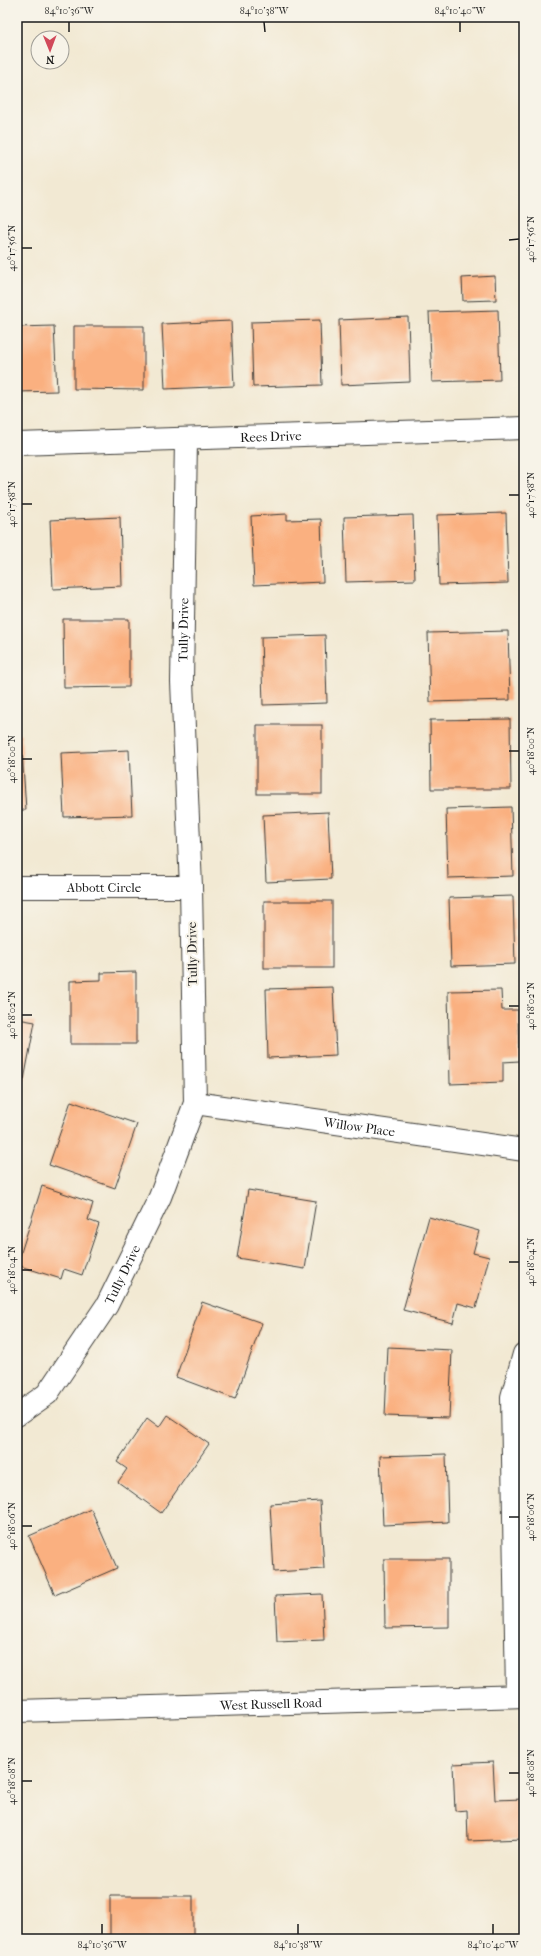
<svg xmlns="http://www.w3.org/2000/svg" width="541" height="1956" font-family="'IM FELL French Canon',serif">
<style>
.building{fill:#fab080}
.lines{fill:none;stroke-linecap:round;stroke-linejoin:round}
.minor-casing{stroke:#3c3b37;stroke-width:24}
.minor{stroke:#fff;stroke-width:22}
.ticks{fill:none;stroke:#1c1c1c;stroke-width:1.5}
.labels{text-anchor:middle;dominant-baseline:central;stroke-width:4;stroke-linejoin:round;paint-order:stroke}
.street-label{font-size:13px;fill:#1c1c1c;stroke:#f7f3e8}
.neatline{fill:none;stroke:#1c1c1c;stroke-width:1.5}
.ticks-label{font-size:10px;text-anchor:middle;fill:#1c1c1c}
</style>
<rect width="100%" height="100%" fill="#f7f3e8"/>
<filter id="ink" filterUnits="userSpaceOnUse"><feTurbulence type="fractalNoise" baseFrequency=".025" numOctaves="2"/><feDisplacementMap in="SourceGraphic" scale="8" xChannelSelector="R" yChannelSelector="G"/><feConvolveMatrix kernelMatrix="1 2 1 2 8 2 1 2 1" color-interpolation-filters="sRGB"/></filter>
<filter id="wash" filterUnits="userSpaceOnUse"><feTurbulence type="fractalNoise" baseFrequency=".012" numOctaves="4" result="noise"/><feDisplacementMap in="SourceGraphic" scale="16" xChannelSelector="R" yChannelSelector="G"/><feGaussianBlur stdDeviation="0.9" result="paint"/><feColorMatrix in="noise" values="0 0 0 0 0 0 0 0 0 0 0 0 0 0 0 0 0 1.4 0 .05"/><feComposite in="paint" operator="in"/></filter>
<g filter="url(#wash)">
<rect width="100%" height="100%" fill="#f2e9d3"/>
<g id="blocks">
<g class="building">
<path d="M 495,276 L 496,300 L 463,301 L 462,278 Z"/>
<path d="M 498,310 L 500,380 L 432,382 L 429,312 Z"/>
<path d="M 408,317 L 410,382 L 341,385 L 339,320 Z"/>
<path d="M 320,320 L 322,385 L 253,387 L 251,322 Z"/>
<path d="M 231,321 L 234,386 L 165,389 L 162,324 Z"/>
<path d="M 54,326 L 57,391 L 17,392 L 17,327 Z"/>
<path d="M 74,326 L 144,326 L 144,390 L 74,389 Z"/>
<path d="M 506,513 L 508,583 L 439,585 L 437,515 Z"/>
<path d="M 287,514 L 287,520 L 321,519 L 323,582 L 254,585 L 251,516 Z"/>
<path d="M 413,515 L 415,580 L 346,582 L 344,517 Z"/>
<path d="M 120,517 L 122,586 L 53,589 L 50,520 Z"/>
<path d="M 63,619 L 129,619 L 129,687 L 64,688 Z"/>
<path d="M 508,631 L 510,700 L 430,702 L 428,633 Z"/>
<path d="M 325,635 L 327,703 L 263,705 L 261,637 Z"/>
<path d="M 510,719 L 511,789 L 431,789 L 430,720 Z"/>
<rect x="257" y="725" width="65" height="69"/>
<path d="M 17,734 L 21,734 L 26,810 L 17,810 Z"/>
<path d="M 129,750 L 132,815 L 64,817 L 61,753 Z"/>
<path d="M 511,807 L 513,876 L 448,878 L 446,809 Z"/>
<path d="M 328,812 L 331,879 L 266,882 L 263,815 Z"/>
<path d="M 513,896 L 515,964 L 451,966 L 449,898 Z"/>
<rect x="264" y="901" width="68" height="67"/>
<path d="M 136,972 L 136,1044 L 70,1044 L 70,981 L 101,980 L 101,973 Z"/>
<path d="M 333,987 L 336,1055 L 268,1058 L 266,989 Z"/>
<path d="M 501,990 L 502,1010 L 518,1010 L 519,1061 L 503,1062 L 503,1082 L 450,1084 L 448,991 Z"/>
<path d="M 17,999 L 21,999 L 18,1019 L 35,1022 L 24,1080 L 17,1079 Z"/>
<path d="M 71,1101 L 137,1124 L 115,1188 L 49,1165 Z"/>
<path d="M 42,1186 L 93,1203 L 88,1220 L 99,1224 L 82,1275 L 64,1269 L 61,1279 L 17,1265 Z"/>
<path d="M 248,1190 L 316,1201 L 305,1269 L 237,1258 Z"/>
<path d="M 429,1217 L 479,1231 L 473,1253 L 489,1257 L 476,1308 L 458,1303 L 453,1323 L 403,1310 Z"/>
<path d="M 202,1302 L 262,1323 L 235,1399 L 176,1377 Z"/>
<path d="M 388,1347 L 452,1350 L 449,1418 L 385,1416 Z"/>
<path d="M 167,1415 L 209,1444 L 161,1513 L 118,1482 L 127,1469 L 117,1462 L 147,1418 L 159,1427 Z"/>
<path d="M 446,1454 L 448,1522 L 383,1525 L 380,1456 Z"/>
<path d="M 320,1501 L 324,1569 L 274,1572 L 270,1504 Z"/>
<path d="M 91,1509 L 117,1568 L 55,1595 L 29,1536 Z"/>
<path d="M 384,1559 L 449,1559 L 449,1627 L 385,1628 Z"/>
<path d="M 322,1594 L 324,1640 L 277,1642 L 275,1596 Z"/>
<path d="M 493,1762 L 495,1800 L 524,1799 L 524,1839 L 468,1841 L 467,1810 L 455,1811 L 453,1764 Z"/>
<rect x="110" y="1896" width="83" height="43"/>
</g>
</g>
</g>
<g filter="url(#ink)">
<use href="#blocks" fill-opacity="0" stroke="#3c3b37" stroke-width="1"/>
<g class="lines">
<g class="minor-casing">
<g id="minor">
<path id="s1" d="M 17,444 L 524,428"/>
<path id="s2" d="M 17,887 L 191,887"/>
<path id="s3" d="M 195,1103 L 524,1150"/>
<path id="s4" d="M 17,1415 L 47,1394 L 107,1305 L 160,1197 L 195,1103 L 191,887 L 182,682 L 186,440"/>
<path d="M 517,1696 L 512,1397 L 524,1354"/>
<path id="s5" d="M 17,1711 L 524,1696"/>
</g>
</g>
<use href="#minor" class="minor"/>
</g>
</g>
<path class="ticks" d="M 69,22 L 69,32M 264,22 L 265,32M 460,22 L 460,32M 509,240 L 519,239M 22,248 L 32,248M 509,495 L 519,495M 22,504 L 32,504M 509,751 L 519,751M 22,759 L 32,759M 509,1006 L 519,1006M 22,1015 L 32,1015M 509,1262 L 519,1262M 22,1270 L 32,1270M 509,1517 L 519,1517M 22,1526 L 32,1526M 509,1773 L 519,1773M 22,1781 L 32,1781M 102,1924 L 102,1934M 298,1924 L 298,1934M 493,1924 L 493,1934"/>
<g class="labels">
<g class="street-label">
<text stroke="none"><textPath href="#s1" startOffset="254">Rees Drive</textPath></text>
<text stroke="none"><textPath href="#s4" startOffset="838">Tully Drive</textPath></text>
<text stroke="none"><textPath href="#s2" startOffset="87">Abbott Circle</textPath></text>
<text transform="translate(192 954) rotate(-91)">Tully Drive</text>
<text stroke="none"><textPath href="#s3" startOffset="166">Willow Place</textPath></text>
<text stroke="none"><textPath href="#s4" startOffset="178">Tully Drive</textPath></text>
<text stroke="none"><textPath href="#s5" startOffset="254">West Russell Road</textPath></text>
</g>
</g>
<rect width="541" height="1956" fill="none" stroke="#f7f3e8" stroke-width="44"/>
<g transform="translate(50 50) rotate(179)"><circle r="19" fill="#f7f3e8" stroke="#9f9d96"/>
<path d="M0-3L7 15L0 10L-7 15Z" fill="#d1495b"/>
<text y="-6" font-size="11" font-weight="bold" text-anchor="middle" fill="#1c1c1c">N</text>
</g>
<rect x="22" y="22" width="497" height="1912" class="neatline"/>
<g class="ticks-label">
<text x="69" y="14">84°10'36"W</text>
<text x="264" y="14">84°10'38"W</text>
<text x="460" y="14">84°10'40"W</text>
<text transform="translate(530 239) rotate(-90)" y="4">40°17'56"N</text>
<text transform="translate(11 248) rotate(-90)" y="4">40°17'56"N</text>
<text transform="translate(530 495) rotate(-90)" y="4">40°17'58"N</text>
<text transform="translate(11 504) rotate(-90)" y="4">40°17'58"N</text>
<text transform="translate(530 751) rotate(-90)" y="4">40°18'00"N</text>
<text transform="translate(11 759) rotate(-90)" y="4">40°18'00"N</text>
<text transform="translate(530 1006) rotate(-90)" y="4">40°18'02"N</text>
<text transform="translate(11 1015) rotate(-90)" y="4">40°18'02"N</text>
<text transform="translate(530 1262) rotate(-90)" y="4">40°18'04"N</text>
<text transform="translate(11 1270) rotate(-90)" y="4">40°18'04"N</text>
<text transform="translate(530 1517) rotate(-90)" y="4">40°18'06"N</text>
<text transform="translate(11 1526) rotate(-90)" y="4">40°18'06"N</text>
<text transform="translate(530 1773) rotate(-90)" y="4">40°18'08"N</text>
<text transform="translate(11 1781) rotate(-90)" y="4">40°18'08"N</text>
<text x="102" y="1948">84°10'36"W</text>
<text x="298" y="1948">84°10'38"W</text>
<text x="493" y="1948">84°10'40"W</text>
</g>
</svg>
